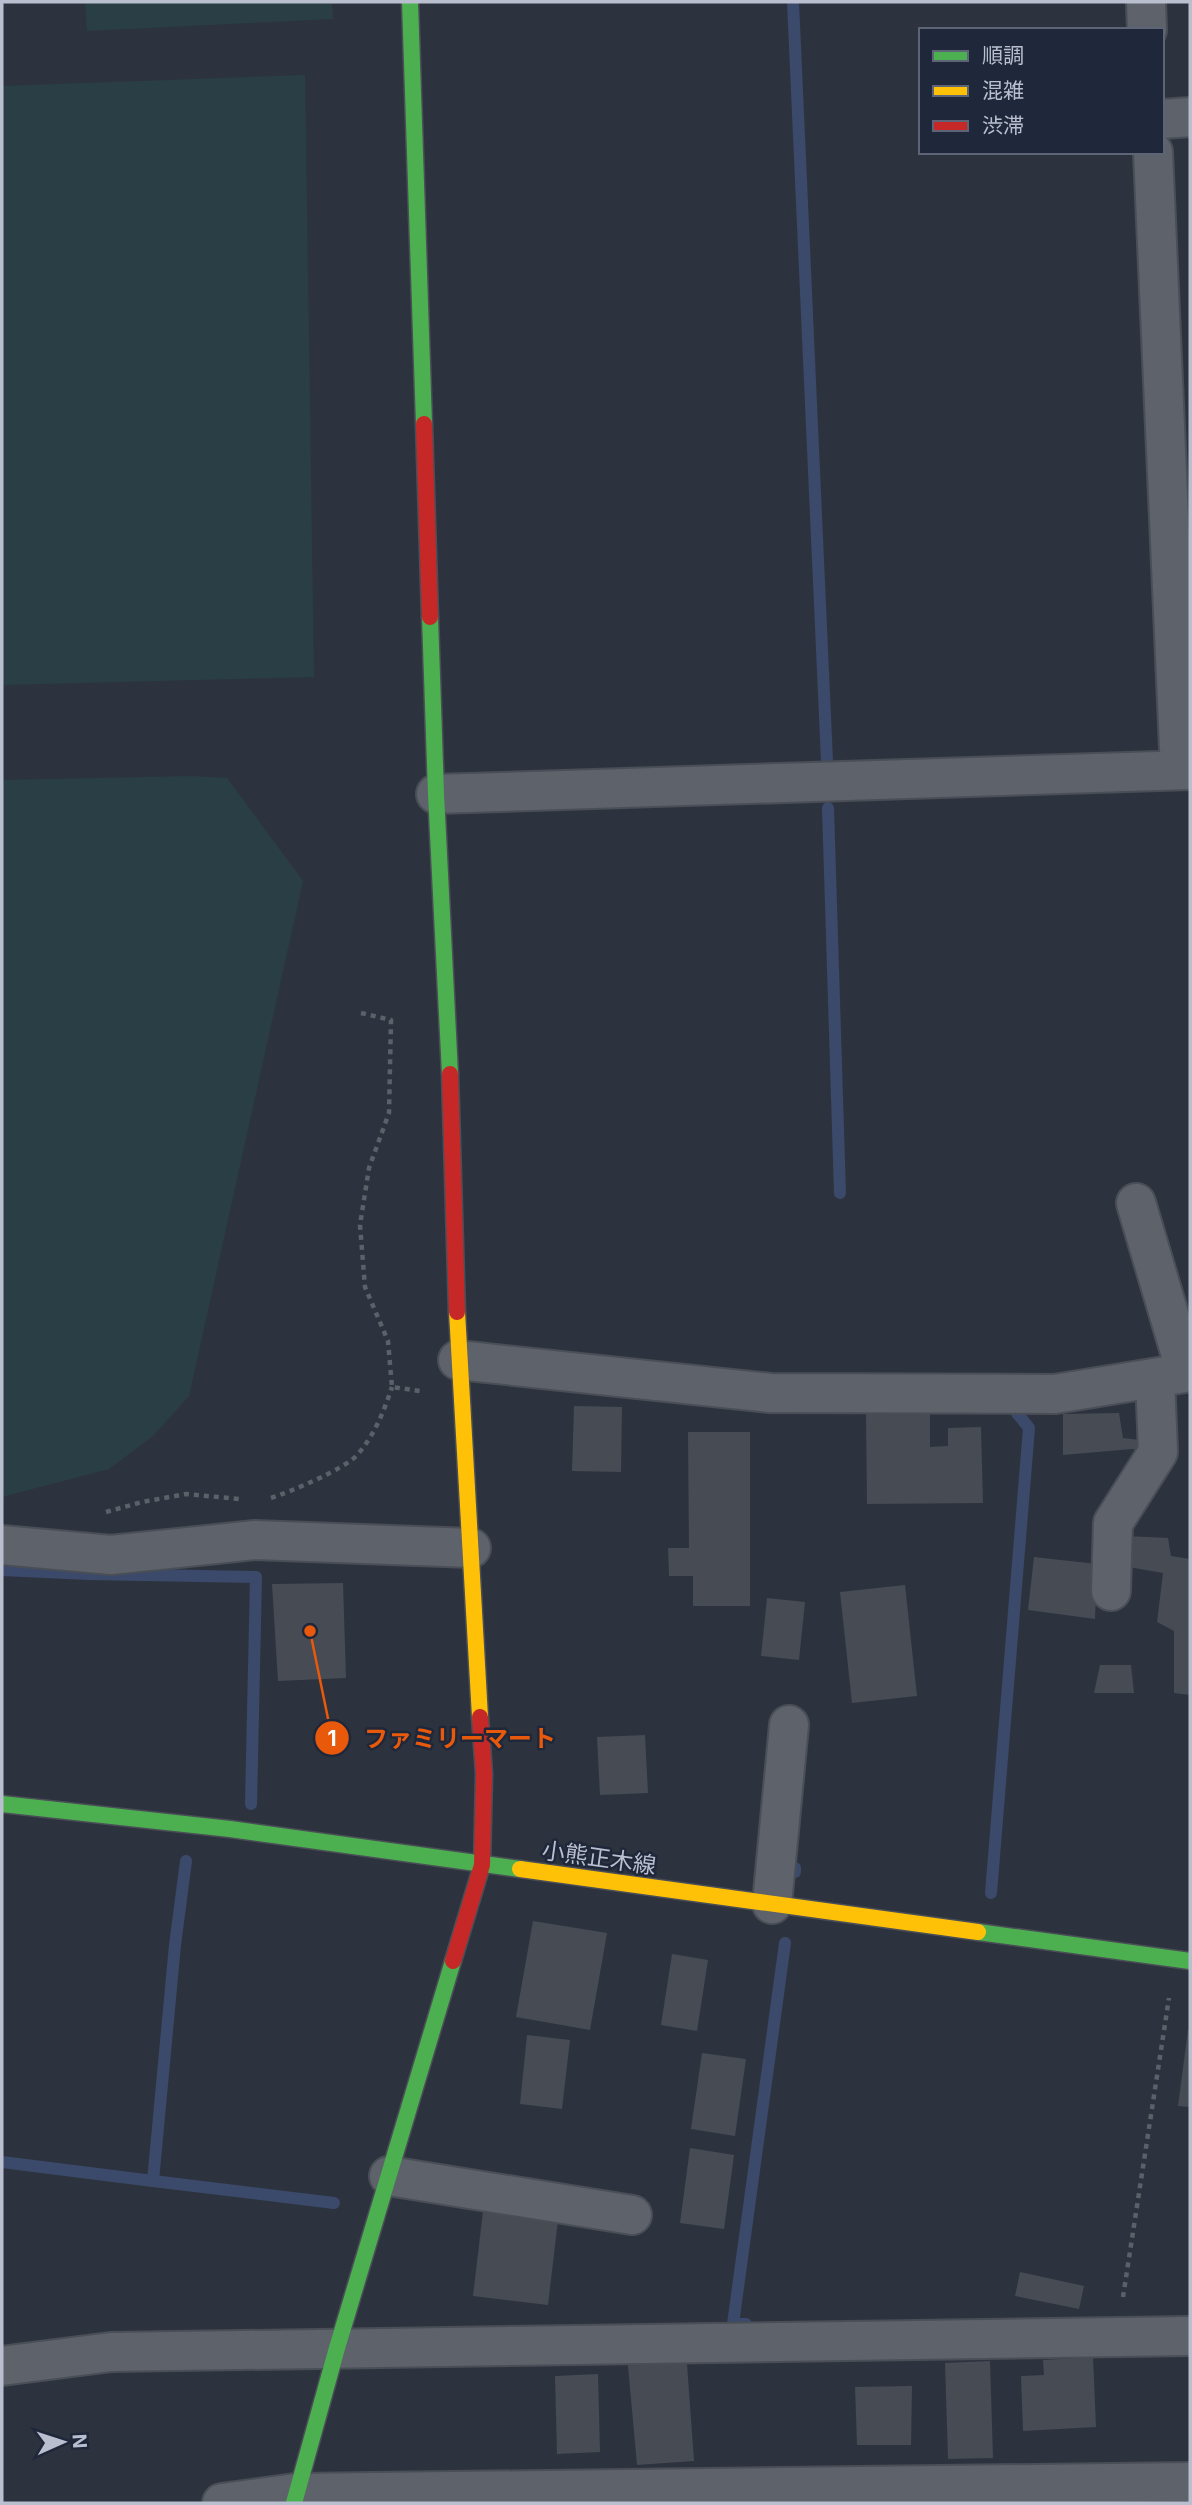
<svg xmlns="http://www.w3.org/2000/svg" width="1192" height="2505" font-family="Inter,'Noto Sans JP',sans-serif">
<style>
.pitch{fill:#293e45}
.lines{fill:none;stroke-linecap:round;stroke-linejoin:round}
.stream{stroke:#3b4a6a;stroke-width:12}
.building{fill:#464b54}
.street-casing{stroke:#4a4e56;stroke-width:42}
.fast-casing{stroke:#4a4e56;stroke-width:19}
.slow-casing{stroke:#4a4e56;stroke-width:19}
.jam-casing{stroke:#4a4e56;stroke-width:19}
.path{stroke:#5b6168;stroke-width:4.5;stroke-dasharray:5 5;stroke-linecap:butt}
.street{stroke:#5e626b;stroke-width:38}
.fast{stroke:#4caf50;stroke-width:16}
.slow{stroke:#ffc107;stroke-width:16}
.jam{stroke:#c62828;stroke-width:16}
.labels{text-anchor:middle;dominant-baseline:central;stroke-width:5;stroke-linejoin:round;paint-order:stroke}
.street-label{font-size:23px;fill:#b9bfce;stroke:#1f283a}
.leader{fill:none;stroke:#e8590c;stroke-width:2.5}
.callout-dot{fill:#e8590c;stroke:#1f283a;stroke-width:2.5}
.mark-label{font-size:21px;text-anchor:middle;font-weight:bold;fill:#fff}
.callout-label{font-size:24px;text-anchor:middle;font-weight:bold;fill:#e8590c;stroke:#1f283a;stroke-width:5;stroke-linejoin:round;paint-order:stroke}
</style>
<rect width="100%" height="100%" fill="#2d333e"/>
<g class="pitch">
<path d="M 85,2 L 332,2 L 333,19 L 87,31 Z"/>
<path d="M 305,75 L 314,677 L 2,685 L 2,86 Z"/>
<path d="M 191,776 L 227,778 L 303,881 L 189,1396 L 153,1436 L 109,1469 L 2,1497 L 2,780 Z"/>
</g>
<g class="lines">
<g class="stream">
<path d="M 793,2 L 827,761"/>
<path d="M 828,808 L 840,1193"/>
<path d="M 2,1570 L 89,1574 L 256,1577 L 251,1804"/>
<path d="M 186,1861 L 175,1945 L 153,2181 L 334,2203"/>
<path d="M 795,1872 L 795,1868"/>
<path d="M 991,1893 L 1029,1428 L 1017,1413"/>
<path d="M 2,2162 L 153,2181"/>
<path d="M 746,2324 L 733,2324 L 785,1943"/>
</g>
</g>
<g class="building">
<path d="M 574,1406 L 622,1407 L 621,1472 L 572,1471 Z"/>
<path d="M 930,1412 L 930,1447 L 948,1446 L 948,1428 L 981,1427 L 983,1503 L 867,1504 L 866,1413 Z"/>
<path d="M 1119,1413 L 1123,1438 L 1140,1440 L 1141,1450 L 1132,1449 L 1063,1455 L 1063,1414 Z"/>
<path d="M 688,1432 L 750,1432 L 750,1606 L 693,1606 L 693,1576 L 669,1576 L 668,1548 L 689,1548 Z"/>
<path d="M 1125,1536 L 1168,1538 L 1171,1556 L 1190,1559 L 1190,1695 L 1174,1693 L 1174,1631 L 1157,1622 L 1163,1573 L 1123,1566 Z"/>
<path d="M 1034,1557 L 1097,1564 L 1095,1619 L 1028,1610 Z"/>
<path d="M 343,1583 L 346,1678 L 278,1681 L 272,1584 Z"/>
<path d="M 905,1585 L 917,1696 L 852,1703 L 840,1592 Z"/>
<path d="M 767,1598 L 805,1602 L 799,1660 L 761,1656 Z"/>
<path d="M 1100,1665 L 1131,1665 L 1134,1693 L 1094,1693 Z"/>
<path d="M 645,1735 L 648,1793 L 600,1795 L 597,1737 Z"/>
<path d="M 533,1921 L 607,1933 L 590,2030 L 516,2017 Z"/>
<path d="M 672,1954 L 708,1960 L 697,2031 L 661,2025 Z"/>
<path d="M 1188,2030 L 1190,2030 L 1190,2107 L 1178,2106 Z"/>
<path d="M 527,2035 L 570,2040 L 562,2109 L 520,2104 Z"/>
<path d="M 702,2053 L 746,2059 L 735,2136 L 691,2129 Z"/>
<path d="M 690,2148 L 734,2155 L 724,2229 L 680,2223 Z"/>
<path d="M 483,2211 L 558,2220 L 548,2305 L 473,2296 Z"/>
<path d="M 1020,2272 L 1084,2286 L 1079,2309 L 1015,2296 Z"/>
<path d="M 686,2350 L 694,2461 L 637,2465 L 627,2355 Z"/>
<path d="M 1093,2357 L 1096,2427 L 1023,2431 L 1021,2376 L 1044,2375 L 1043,2360 Z"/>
<path d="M 990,2361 L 993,2458 L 948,2459 L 945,2363 Z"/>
<path d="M 598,2374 L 600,2452 L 557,2454 L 555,2376 Z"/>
<path d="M 912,2386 L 911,2445 L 857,2445 L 855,2387 Z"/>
</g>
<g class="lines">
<g class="street-casing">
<g id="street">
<path d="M 1146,2 L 1147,30"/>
<path d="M 1162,119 L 1190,117"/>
<path d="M 1153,152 L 1180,770"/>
<path d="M 436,794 L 1190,770"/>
<path d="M 1136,1203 L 1186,1372"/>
<path d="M 458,1360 L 770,1393 L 1055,1394 L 1190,1372"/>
<path d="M 2,1545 L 111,1555 L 255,1540 L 471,1548"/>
<path d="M 1111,1591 L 1113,1523 L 1158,1452 L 1155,1378"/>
<path d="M 772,1904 L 789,1725"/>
<path d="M 389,2176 L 632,2215"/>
<path d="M 2,2366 L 111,2352 L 1190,2336"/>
<path d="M 222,2503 L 296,2493 L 1190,2482"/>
</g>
</g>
<g class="fast-casing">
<g id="fast">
<path d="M 410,2 L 424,424"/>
<path d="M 430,617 L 436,794 L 450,1074"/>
<path d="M 2,1804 L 230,1829 L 520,1869"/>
<path d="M 978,1932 L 1190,1961"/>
<path d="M 294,2503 L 337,2348 L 453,1961"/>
</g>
</g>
<g class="slow-casing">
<g id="slow">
<path d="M 457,1312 L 480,1717"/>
<path d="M 520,1869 L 978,1932"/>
</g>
</g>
<g class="jam-casing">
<g id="jam">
<path d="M 424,424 L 430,617"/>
<path d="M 450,1074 L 457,1312"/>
<path d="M 453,1961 L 482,1865 L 484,1774 L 480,1717"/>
</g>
</g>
<g class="path">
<path d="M 361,1013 L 391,1020 L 389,1113 L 369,1168 L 360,1225 L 365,1287 L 388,1341 L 392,1387 L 420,1391"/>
<path d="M 271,1498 C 290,1492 347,1468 358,1454 C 375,1434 384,1411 392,1387"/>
<path d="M 106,1512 L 142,1502 L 186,1494 L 239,1499"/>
<path d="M 1123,2297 L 1169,1998"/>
</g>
<use href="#street" class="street"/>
<use href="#fast" class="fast"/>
<use href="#slow" class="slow"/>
<use href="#jam" class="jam"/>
</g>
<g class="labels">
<g class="street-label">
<text transform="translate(599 1858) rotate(8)">小熊正木線</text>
</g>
</g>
<path class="leader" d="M310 1631L332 1738"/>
<g class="callout-dot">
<circle cx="310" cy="1631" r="7"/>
<circle cx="332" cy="1738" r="18"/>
</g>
<g class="mark-label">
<text x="332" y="1746">1</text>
</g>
<g class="callout-label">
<text x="460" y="1747">ファミリーマート</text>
</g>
<rect width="1192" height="2505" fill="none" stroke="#b9bfce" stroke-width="7"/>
<rect x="919" y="28" width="245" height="126" fill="#1f283a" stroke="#5d6475" stroke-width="2"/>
<rect x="933" y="51" width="35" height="10" fill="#4caf50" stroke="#5d6475" stroke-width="2"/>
<text x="982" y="63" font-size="21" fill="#b9bfce">順調</text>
<rect x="933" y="86" width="35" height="10" fill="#ffc107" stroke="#5d6475" stroke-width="2"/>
<text x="982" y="98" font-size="21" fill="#b9bfce">混雑</text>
<rect x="933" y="121" width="35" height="10" fill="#c62828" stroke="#5d6475" stroke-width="2"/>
<text x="982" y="133" font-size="21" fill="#b9bfce">渋滞</text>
<g transform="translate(63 2442) rotate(87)" stroke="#1f283a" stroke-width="5" paint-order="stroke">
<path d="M0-5L12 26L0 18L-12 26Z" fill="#b9bfce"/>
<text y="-10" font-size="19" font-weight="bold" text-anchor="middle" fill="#b9bfce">N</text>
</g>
</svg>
